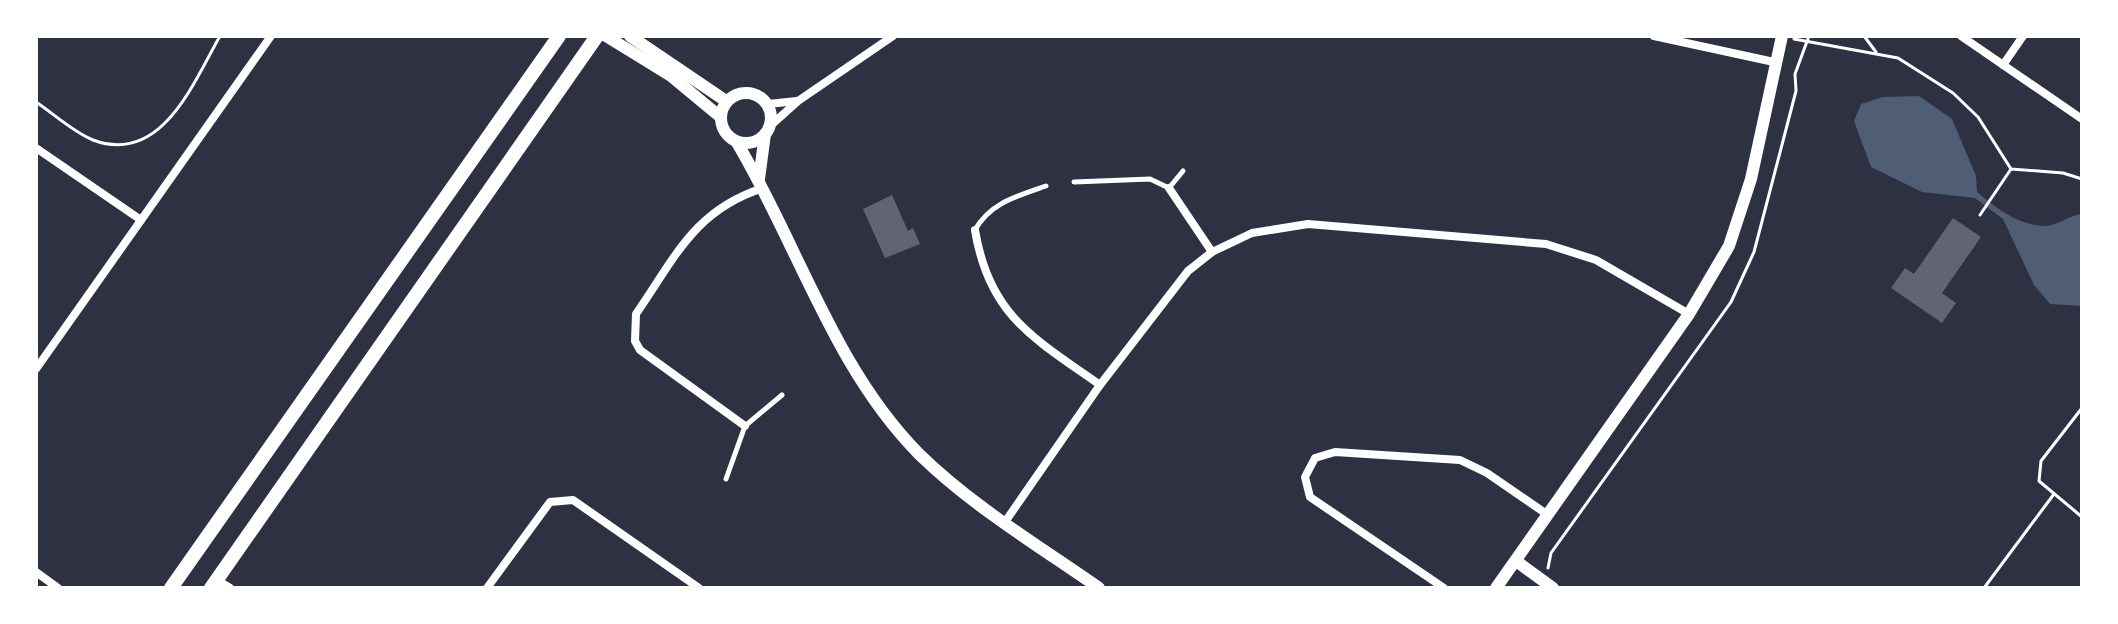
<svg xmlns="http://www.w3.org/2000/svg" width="2118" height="624" font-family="Mulish,sans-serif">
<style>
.water{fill:#4f5d75}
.building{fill:#626471}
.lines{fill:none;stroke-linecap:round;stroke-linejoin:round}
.path{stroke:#fff;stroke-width:3}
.service{stroke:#fff;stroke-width:5}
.minor{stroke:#fff;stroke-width:8}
.tertiary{stroke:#fff;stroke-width:12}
.primary{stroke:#fff;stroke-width:14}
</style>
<rect width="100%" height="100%" fill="#2d3142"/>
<path class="water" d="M 1919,96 L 1952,119 L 1976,176 L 1977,192 C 1998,209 2017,225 2045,226 C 2056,226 2070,215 2082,214 L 2082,306 L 2050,304 L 2034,285 L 2003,219 L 1975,198 L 1922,192 L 1871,167 L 1854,121 L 1861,104 L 1883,97 Z"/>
<g class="building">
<path d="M 892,195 L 908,231 L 913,228 L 920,244 L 885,258 L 863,209 Z"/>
<path d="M 1953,218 L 1981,237 L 1942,293 L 1956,303 L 1942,323 L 1891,288 L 1905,268 L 1914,274 Z"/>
</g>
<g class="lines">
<g class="path">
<path d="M 1864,36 L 1876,52"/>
<path d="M 1794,39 L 1898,58 L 1953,93 L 1978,117 L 2011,169 L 2063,173 L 2082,179"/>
<path d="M 36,102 C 54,114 73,132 93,140 C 162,166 194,81 220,36"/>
<path d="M 1980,215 L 2011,169"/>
<path d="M 2082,408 L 2041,461 L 2039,481 L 2082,517"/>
<path d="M 1548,568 L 1551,553 L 1731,302 L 1754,252 L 1796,91 L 1795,74 L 1809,36"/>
<path d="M 1984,588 L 2054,494"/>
</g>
<g class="service">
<path d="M 1074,182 L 1150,179 L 1169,188 L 1183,171"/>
<path d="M 975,230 C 990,203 1017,196 1046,186"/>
<path d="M 726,479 L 745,426 L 782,395"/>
</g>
<g class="minor">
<path d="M 1654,36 L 1774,62"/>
<path d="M 1961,36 L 2082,119"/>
<path d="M 2003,65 L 2023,36"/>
<path d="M 768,104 L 797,101"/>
<path d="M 769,127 L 798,101 L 893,36"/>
<path d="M 36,148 L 141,220"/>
<path d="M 1169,188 L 1212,252"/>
<path d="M 975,230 C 989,316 1035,339 1100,385"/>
<path d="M 36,369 L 271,36"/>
<path d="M 745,426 L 640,350 L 635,341 L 636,314 C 675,258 694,210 763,188"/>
<path d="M 1005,522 L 1100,385 L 1188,271 L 1212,252 L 1252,233 L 1308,224 L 1546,244 L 1596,260 L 1689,314"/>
<path d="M 36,572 L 58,588"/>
<path d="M 217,580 L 230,588"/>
<path d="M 487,588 L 550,502 L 573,500 L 699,588"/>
<path d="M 1444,588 L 1310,497 L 1305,477 L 1315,458 L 1335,452 L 1460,460 L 1487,473 L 1548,515"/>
</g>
<g class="tertiary">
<path d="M 606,36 L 671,76 L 718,115"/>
<path d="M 630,36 L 726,101"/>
<circle cx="746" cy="118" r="25"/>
<path d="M 736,141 C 798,244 833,367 919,454 C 972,506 1039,546 1099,588"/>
<path d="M 759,179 L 765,134"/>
<path d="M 1516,561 L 1553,588"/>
<path d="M 1496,588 L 1689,314 L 1729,246 L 1751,179 L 1782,36"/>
</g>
<g class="primary">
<path d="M 171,588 L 559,36"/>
<path d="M 211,588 L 597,36"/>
</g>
</g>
<rect width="2118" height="624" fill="none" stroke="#ffffff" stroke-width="76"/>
</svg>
